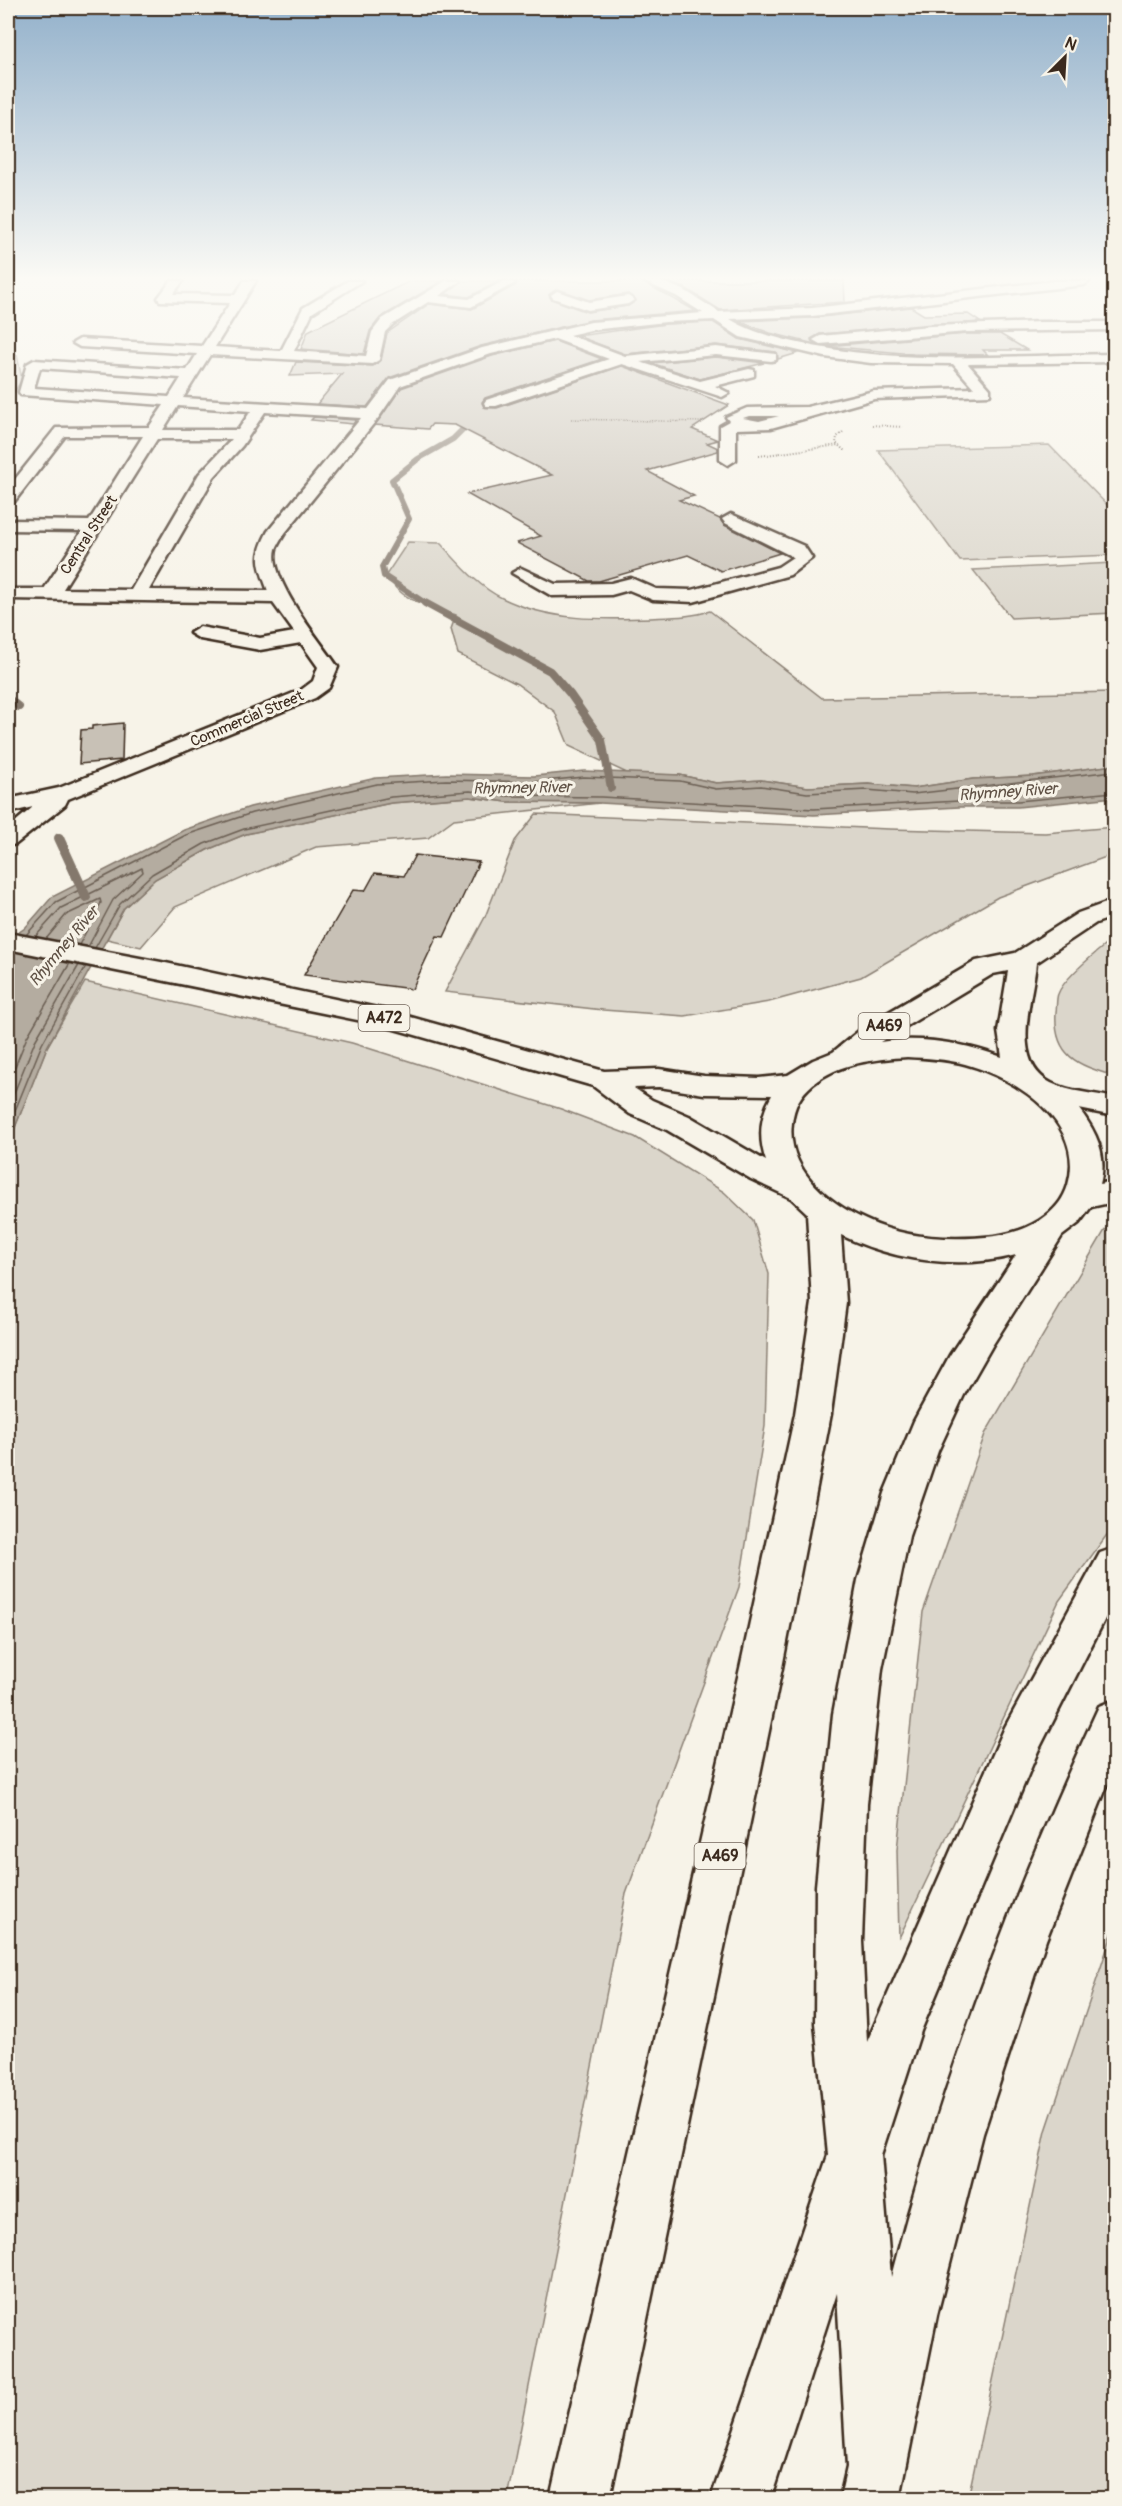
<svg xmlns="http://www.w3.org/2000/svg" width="1122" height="2506" font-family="Pangolin,sans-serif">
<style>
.green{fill:#dbd6cb;stroke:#8b8074;stroke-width:1.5}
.water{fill:#b4aca0;stroke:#84786c;stroke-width:1.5}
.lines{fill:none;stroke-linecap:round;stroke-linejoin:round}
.shore{stroke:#6b5e52;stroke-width:1.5}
.stream-far3{stroke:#84786c;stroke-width:4.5}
.stream-far2{stroke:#84786c;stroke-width:6}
.stream-far1{stroke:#84786c;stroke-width:8}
.stream{stroke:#84786c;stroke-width:10}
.building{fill:#c8c1b6;stroke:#3b2a1e;stroke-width:1.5;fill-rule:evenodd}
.minor-casing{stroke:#3b2a1e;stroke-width:5}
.major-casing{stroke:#3b2a1e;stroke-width:5}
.path-far1{stroke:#3b2a1e;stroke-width:1.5;stroke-dasharray:1 1.5;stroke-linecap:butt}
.path{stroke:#3b2a1e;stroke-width:2;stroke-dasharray:1 2;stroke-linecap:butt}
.minor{fill:#f7f3e8;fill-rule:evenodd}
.major{fill:#f7f3e8;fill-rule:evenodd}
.labels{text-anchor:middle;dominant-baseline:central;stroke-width:6;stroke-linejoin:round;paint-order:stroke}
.far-street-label{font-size:15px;fill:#3b2a1e;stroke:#f7f3e8}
.far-water-label{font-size:16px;font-style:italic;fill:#5f5145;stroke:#f7f3e8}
.shield{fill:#f7f3e8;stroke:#73665b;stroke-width:1.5}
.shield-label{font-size:16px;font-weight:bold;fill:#3b2a1e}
</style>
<rect width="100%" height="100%" fill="#f7f3e8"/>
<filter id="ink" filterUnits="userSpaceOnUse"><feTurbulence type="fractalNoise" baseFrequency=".0167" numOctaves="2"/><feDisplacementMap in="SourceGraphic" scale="12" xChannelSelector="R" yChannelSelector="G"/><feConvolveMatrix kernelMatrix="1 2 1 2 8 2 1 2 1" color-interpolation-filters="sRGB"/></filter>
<g filter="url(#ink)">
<g class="green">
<path d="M 8,354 L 17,355 L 22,380 L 8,401 Z"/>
<path d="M 1049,445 L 1114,512 L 1114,555 L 960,561 L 878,450 Z"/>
<path d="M 408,542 L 440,543 C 458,562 478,587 502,598 C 549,621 600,620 651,618 C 671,617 691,617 710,611 L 822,698 L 1114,692 L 1114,765 L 1033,776 L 973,779 L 914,788 L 868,784 L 808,787 L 761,780 L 716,783 L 680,775 L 629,774 L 569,746 L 555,712 L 517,684 L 458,654 L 451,629 L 456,615 C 428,606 400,601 386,575 Z"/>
<path d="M 1114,563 L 1114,613 L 1011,618 L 973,570 Z"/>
<path d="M 470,797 L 507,802 L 600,803 L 454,819 L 428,838 L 316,847 L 175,907 L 141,947 L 107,939 L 124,908 L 155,879 L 207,850 L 246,834 L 391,803 Z"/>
<path d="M 536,814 L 889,829 L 1045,833 L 1114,827 L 1114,854 L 998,897 L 861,977 L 769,1002 L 685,1016 L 603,1010 L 445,992 L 485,917 L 515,841 Z"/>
<path d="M 1114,938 L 1114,1076 C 1077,1065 1053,1056 1056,1012 C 1057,1007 1056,999 1058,994 C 1064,977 1100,949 1114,938 Z"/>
<path d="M 85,982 L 352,1043 L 561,1109 L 635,1137 L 724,1192 L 753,1220 L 769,1274 L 765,1426 L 739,1587 L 626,1894 L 507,2498 L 8,2498 L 8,1145 L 47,1047 Z"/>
<path d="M 1114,1226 L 1114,1525 L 1059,1601 L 899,1938 L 897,1850 L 923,1612 L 985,1434 L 1105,1230 Z"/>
<path d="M 1114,1928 L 1114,2498 L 968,2498 L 1046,2131 Z"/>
</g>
<path class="water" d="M 1114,765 L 1114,797 L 1018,807 L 959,807 L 814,815 L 600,803 L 507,802 L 470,797 L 391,803 L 246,834 L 207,850 L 155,879 L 124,908 L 47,1047 L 8,1145 L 8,940 L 25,928 L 52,897 L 184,830 L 250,807 L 376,778 L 446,774 L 534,776 L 584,771 L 680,775 L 716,783 L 761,780 L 808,787 L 868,784 L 914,788 L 973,779 L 1033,776 Z"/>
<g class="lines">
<g class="shore">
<path d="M 26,935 L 56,902 L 186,835 L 252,813 L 377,784 L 446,780 L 534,782 L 584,777 L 680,781 L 716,789 L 761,786 L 807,793 L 867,790 L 913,794 L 1114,771"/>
<path d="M 35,937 L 61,908 L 142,868 L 143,872 L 113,900 L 88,947"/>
<path d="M 46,939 L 66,915 L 100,899 L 101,903 L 79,945"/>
<path d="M 95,948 L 120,904 L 152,874 L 204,844 L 244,829 L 391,797 L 470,791 L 507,796 L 601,797 L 814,809 L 959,801 L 1018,801 L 1114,792"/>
<path d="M 8,1084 L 27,1037 L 70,963"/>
<path d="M 8,1108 L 35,1041 L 79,965"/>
<path d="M 8,1128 L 42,1044 L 86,966"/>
</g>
<g class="stream-far3">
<path d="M 493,296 L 540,281"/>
<path d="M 8,379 L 8,387"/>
<path d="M 465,417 L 470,424"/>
</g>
<path class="stream-far2" d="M 428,605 L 384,576 L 382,567 L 409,519 L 392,480 L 418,459 L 453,439 L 469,423"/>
<g class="stream-far1">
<path d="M 425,603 L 550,671 L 570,694 L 602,740 L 611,788"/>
<path d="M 8,698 L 19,707"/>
</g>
<path class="stream" d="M 59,838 L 86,897"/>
</g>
<g class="building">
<path d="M 410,281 L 442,281 L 380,318 L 370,331 L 364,354 L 301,349 L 308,331 Z"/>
<path d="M 462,281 L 500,281 L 469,297 L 445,294 Z"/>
<path d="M 515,281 L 641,281 L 696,311 L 591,320 L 481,346 L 389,378 L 367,407 L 317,404 L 342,374 L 290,376 L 296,362 L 373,366 L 381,360 L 387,333 L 429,304 L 472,309 L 516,285 ZM 558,289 L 589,300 L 628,294 L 636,301 L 628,306 L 587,312 L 551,299 L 549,295 Z"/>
<path d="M 665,281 L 844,281 L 845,302 L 720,310 L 685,288 Z"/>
<path d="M 911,307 L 924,315 L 968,314 L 980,322 L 820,334 L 811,339 L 815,344 L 770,333 L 738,321 L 812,318 Z"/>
<path d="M 713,322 L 739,339 L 798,353 L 778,359 L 776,352 L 716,345 L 625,354 L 577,336 L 666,324 Z"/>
<path d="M 967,334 L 1000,334 L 1027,350 L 983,350 L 988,355 L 913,354 L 826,346 Z"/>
<path d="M 555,341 L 602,359 L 485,398 L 482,402 L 484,407 L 497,408 L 622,366 L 729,405 L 692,429 L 718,440 L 707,443 L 718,448 L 718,451 L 647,471 L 694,496 L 679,500 L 720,519 L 724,525 L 780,553 L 721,571 L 688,555 L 599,581 L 589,581 L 517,543 L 541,536 L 467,494 L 552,475 L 455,425 L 432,424 L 428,429 L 375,425 L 401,388 L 492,356 Z"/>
<path d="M 716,357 L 764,363 L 700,379 L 651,363 Z"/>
<path d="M 314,417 L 356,420 L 353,424 L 311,420 Z"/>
<path d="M 123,723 L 122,760 L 79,764 L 81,730 L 92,729 L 92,726 Z"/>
<path d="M 415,855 L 479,862 L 444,937 L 437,936 L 412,989 L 304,975 L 353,890 L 365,891 L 375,873 L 404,876 Z"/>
</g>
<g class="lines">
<g class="minor-casing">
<g id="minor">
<path d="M 171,281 L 183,281 L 173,294 L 235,295 L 244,281 L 256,281 L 215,347 L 281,351 L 303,308 L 348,281 L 362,281 L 312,313 L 294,351 L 366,356 L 372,332 L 382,319 L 446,281 L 460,281 L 439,296 L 469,299 L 504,281 L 515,283 L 471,307 L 428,302 L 392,325 L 385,332 L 379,360 L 372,364 L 210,355 L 183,398 L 368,409 L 390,380 L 482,348 L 591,322 L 703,313 L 676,296 L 643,281 L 659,281 L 684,290 L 719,312 L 812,308 L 1055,281 L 1090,281 L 1084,285 L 812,316 L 730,319 C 751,332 771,336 794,342 C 898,366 1008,355 1114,354 L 1114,362 L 968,364 L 990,389 L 990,395 L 874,399 L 771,428 L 736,429 L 736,460 L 728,465 L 720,460 L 720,426 L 729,421 L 726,417 L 747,408 L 807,407 L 874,391 L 974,388 L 953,364 L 871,363 L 825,357 L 740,337 L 714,320 L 666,322 L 591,330 L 569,335 L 625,356 L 716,347 L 776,354 L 776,360 L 771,361 L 716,355 L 640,362 L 700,381 L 749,369 L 754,370 L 754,376 L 715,386 L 729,393 L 722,397 L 622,364 L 496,406 L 486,406 L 484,403 L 486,400 L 609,359 L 555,339 L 491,354 L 400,386 L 379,417 L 285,533 C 282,538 278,544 276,549 C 268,580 322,643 338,667 L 329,688 L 315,698 L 68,799 L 65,805 L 16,844 L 8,846 L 8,828 L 33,807 L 8,813 L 8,799 L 59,788 L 301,690 L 313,681 L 318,667 L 301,643 L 260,650 L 200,639 L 190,633 L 200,627 L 260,638 L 294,632 L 273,603 L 8,599 L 8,589 L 44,589 L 82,531 L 8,530 L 8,520 L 89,521 L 143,436 L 65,436 L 14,502 L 8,503 L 8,488 L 56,428 L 149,427 L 164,405 L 21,395 L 19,392 L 27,364 L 34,360 L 187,370 L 197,354 L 80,347 L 73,343 L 80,339 L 202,346 L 230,303 L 160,301 L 158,298 ZM 40,368 L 181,378 L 169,397 L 34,388 ZM 178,406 L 251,411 L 238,430 L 163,430 ZM 265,412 L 361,418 L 268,531 C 254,557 258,564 268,591 L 149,590 L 214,477 L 242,446 ZM 749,416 L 779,416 L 759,421 L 743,418 ZM 157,439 L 232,439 L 199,474 L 131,590 L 63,589 Z"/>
<path d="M 557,291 L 589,302 L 628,296 L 634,300 L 628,304 L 588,310 L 553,298 L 551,295 Z"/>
<path d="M 1040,322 L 1114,322 L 1114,330 L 967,332 L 820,344 L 813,340 L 820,336 L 930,326 Z"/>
<path d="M 731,514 L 804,546 L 812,558 L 790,575 L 693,602 L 653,600 L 629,590 L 611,595 L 552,596 L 512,573 L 521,568 L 555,584 L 611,583 L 631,578 L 656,589 L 692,590 L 778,567 L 793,557 L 725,523 L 722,519 Z"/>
</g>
</g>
<g class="major-casing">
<path id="major" d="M 1114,900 L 1114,917 L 1096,923 L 1036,963 C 1033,999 1009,1061 1051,1083 C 1069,1092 1095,1093 1114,1098 L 1114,1116 L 1079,1109 C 1096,1131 1108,1155 1100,1184 L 1114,1180 L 1114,1202 L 1091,1207 L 1079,1223 L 1062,1236 L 992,1346 L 964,1395 L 938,1451 L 909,1536 L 882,1669 L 867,1804 L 862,1941 L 867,2042 L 1005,1727 L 1100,1553 L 1114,1548 L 1114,1601 L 1038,1751 L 921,2031 L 881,2155 L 891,2277 C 942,2079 1013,1891 1099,1706 L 1114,1700 L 1114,1768 L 1046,1940 L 983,2134 L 937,2315 L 900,2498 L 840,2498 L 847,2467 L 837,2293 L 771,2498 L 711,2498 L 828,2155 L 815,2023 L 816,1886 L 833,1714 L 858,1580 L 884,1493 L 914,1421 L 950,1355 L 1016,1255 C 958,1270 894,1261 841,1235 L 846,1303 L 831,1414 L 782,1668 L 610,2498 L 550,2498 L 740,1668 L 795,1414 L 812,1303 L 807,1213 L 791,1198 L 751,1179 L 667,1130 L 630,1114 L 593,1086 L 377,1024 L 8,949 L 8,933 L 161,962 L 382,1009 L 604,1071 L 659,1069 L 704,1076 L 759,1078 L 788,1075 L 813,1060 L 833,1052 L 865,1026 L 976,961 L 1015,953 L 1078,913 ZM 1008,971 L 998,1031 L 1002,1057 C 963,1043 921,1036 880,1042 L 993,974 ZM 907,1057 C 926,1058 946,1059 965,1064 C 1017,1078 1086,1123 1068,1185 C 1059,1216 1025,1232 995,1236 C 952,1241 906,1239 866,1220 C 828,1203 786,1169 792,1123 C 794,1106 800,1095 813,1084 C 838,1063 875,1059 907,1057 ZM 659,1087 L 704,1094 L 772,1095 C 760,1116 758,1138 766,1161 L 689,1116 L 652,1100 L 634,1088 Z"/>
</g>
<path class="path-far1" d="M 571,419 L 702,422"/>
<g class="path">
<path d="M 872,425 L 902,427"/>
<path d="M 843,432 L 837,437 L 836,443 L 845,451"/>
<path d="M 759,456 L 839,445"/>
</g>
<use href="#minor" class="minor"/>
<use href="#major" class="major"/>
</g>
</g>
<linearGradient id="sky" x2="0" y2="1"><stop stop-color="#93b1cb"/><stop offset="0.44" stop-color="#fbfaf5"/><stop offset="1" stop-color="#fbfaf5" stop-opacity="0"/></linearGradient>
<rect width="1122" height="632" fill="url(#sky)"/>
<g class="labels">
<g class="far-street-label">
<text transform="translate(89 535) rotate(-57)">Central Street</text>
<text transform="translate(247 719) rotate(-23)">Commercial Street</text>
</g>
<g class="far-water-label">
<text transform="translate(522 788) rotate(-1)">Rhymney River</text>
<text transform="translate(1008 792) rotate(-4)">Rhymney River</text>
<text transform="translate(64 946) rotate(-50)">Rhymney River</text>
</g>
<g class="shield">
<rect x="358.5" y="1005" width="51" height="26" rx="4.5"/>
<rect x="858.5" y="1013" width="51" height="26" rx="4.5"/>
<rect x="694.5" y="1843" width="51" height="26" rx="4.5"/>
</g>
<g class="shield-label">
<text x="384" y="1018">A472</text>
<text x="884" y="1026">A469</text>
<text x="720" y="1856">A469</text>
</g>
</g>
<rect width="1122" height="2506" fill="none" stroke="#f7f3e8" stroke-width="30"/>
<rect x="15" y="15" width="1092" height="2476" fill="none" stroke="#3b2a1e" stroke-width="2" filter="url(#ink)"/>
<g transform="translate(1065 57) rotate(24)" stroke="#f7f3e8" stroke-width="4.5" paint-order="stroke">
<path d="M0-4.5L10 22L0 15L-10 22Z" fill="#3b2a1e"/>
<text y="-9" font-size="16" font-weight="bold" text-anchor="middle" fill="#3b2a1e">N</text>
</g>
</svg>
